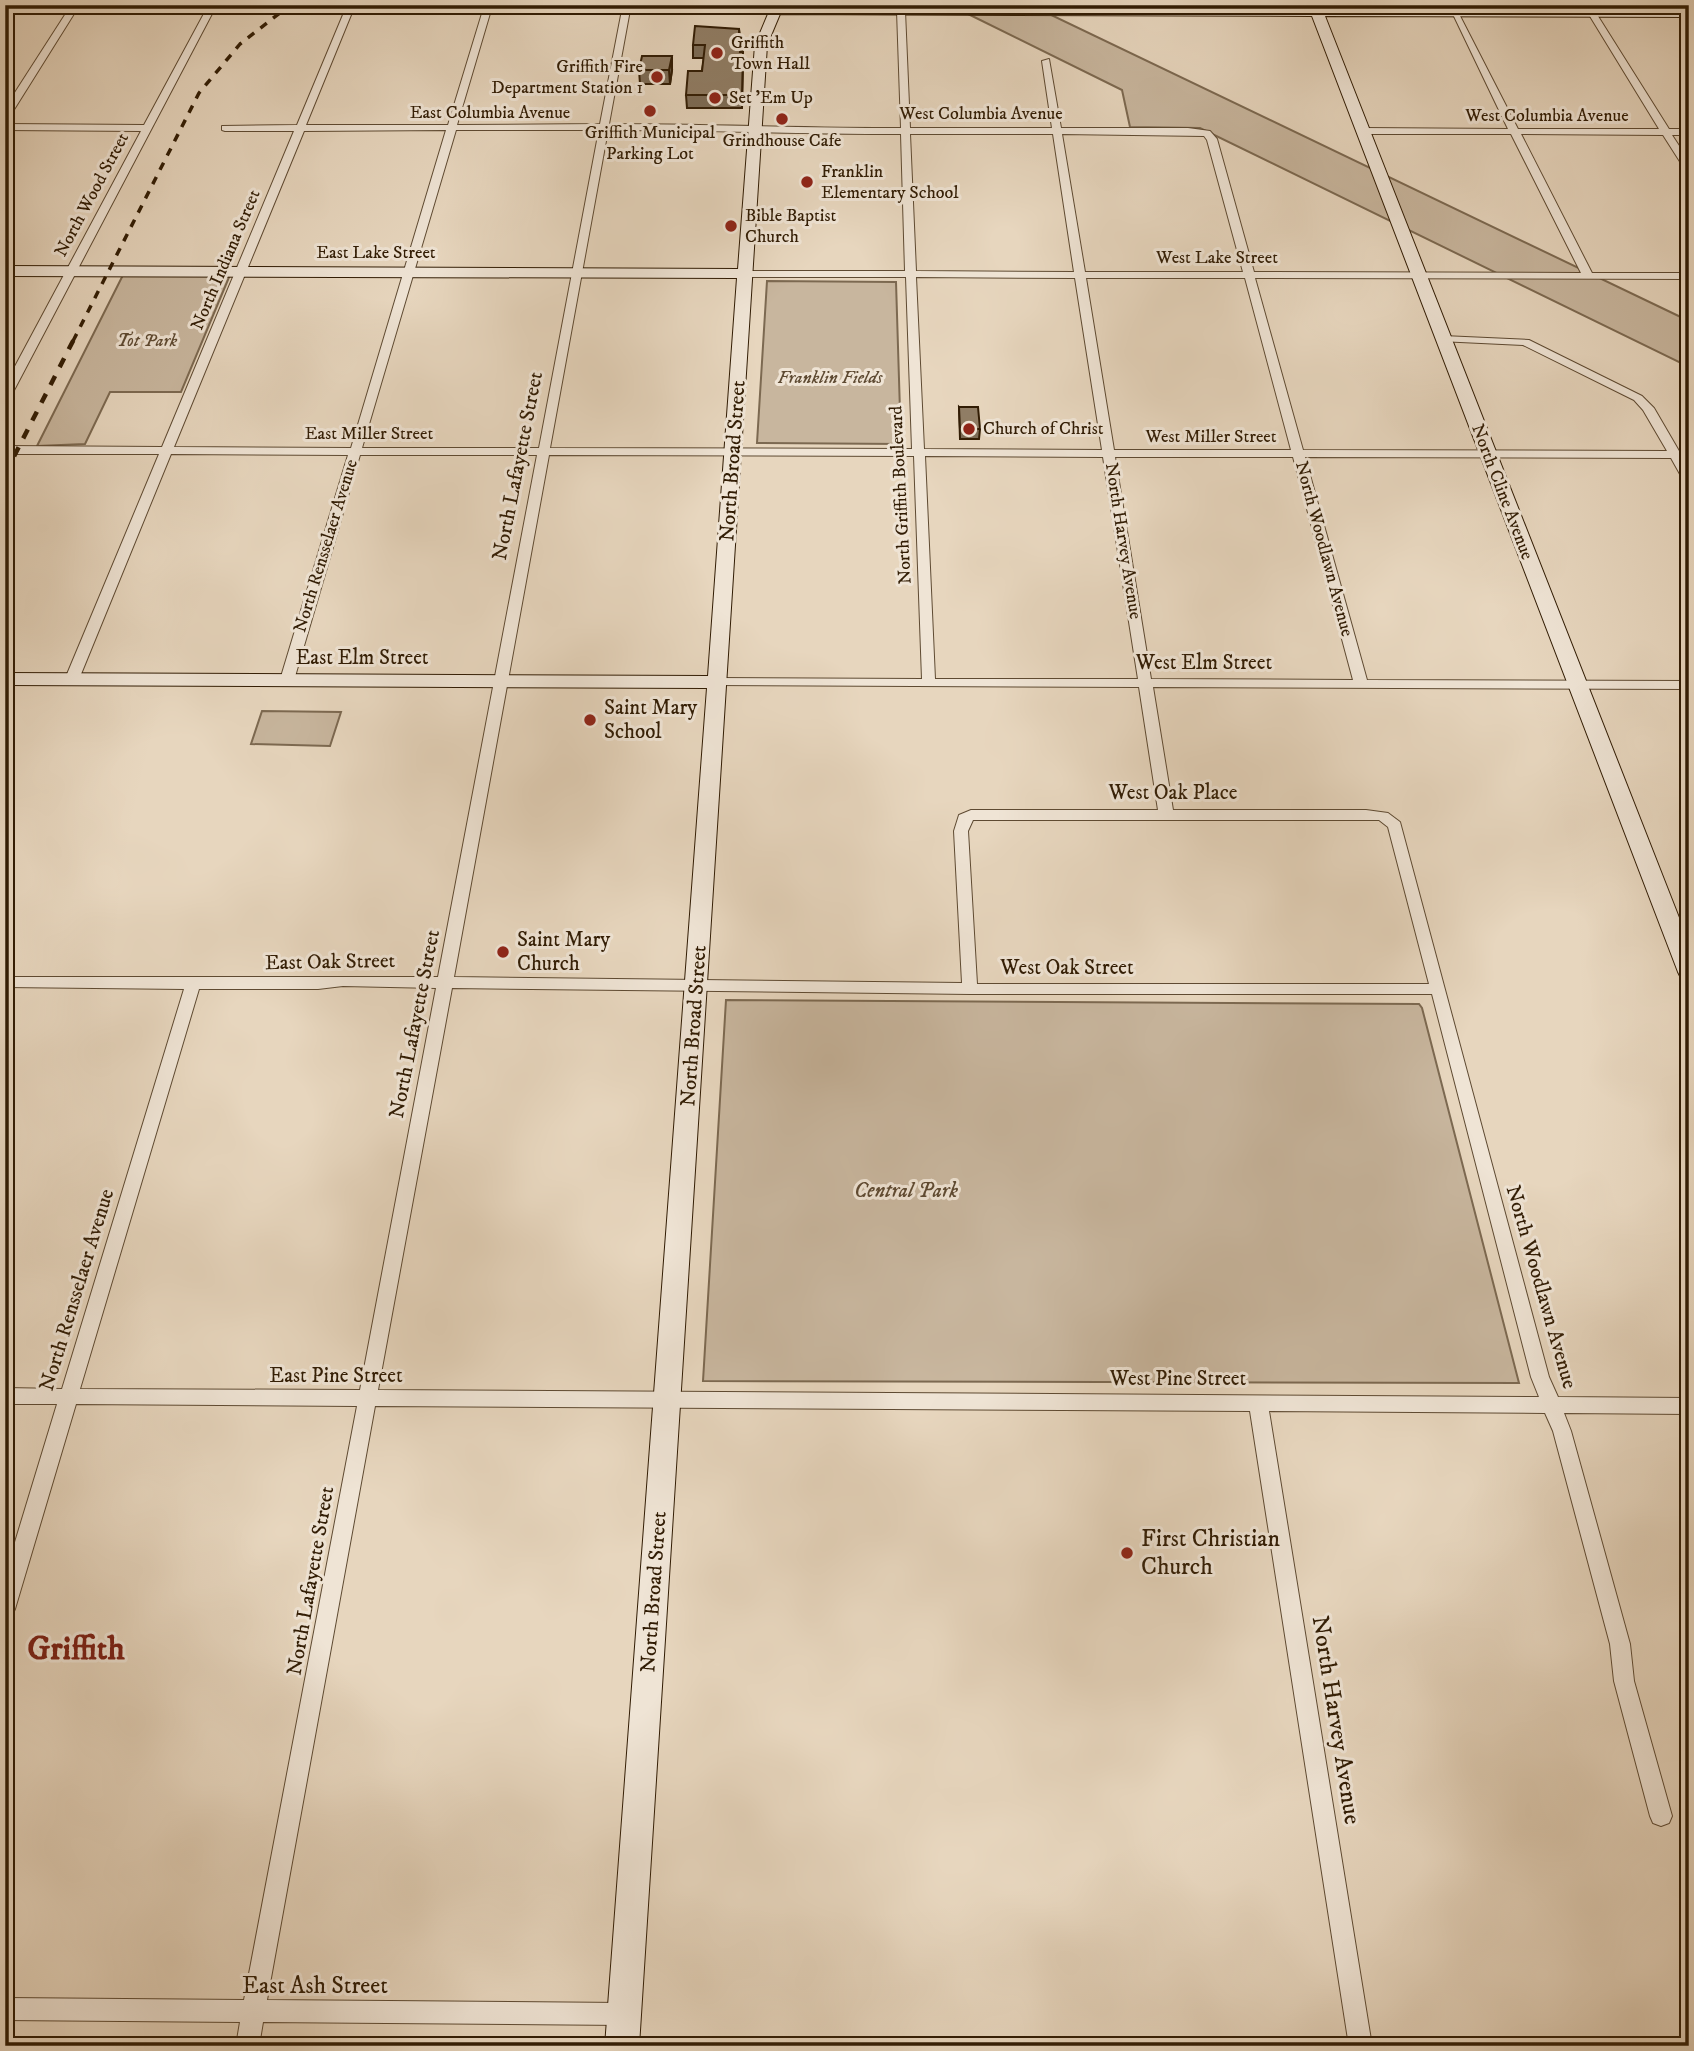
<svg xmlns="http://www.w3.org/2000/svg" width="1694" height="2051" font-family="'IM FELL DW Pica',serif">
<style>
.green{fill:#c8b69e;stroke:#7c6951;stroke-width:2}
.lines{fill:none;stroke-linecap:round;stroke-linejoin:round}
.street-casing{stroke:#5e4a32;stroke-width:2}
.secondary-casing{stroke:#311c04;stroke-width:2}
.street{fill:#efe4d5;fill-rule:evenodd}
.secondary{fill:#efe4d5;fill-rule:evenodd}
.rail-far1{stroke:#311c04;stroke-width:3.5;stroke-dasharray:8 8;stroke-linecap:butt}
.rail{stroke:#311c04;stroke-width:4.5;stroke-dasharray:10 10;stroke-linecap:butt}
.wall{fill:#7c6c57;stroke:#311c04;stroke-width:2}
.shaded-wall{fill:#655847;stroke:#311c04;stroke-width:2}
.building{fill:#907d65;stroke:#311c04;stroke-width:2}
.poi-dot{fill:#8f2418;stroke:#efe4d5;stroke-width:2.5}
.labels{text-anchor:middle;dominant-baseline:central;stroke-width:6;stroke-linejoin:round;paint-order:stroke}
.far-poi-label{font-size:18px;fill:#311c04;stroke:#efe4d5;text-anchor:start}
.far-street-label{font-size:18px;fill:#311c04;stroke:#efe4d5}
.far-park-label{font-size:18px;font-style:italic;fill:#5e4a32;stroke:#efe4d5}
.street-label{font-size:21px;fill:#311c04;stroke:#efe4d5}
.poi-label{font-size:21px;fill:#311c04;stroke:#efe4d5;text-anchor:start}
.park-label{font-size:21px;font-style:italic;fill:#5e4a32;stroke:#efe4d5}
.near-poi-label{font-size:24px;fill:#311c04;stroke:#efe4d5;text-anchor:start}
.near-street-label{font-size:24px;fill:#311c04;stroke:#efe4d5}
.near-district-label{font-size:33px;font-weight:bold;fill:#7a1f14;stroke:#efe4d5}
</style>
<rect width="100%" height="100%" fill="#e7d6be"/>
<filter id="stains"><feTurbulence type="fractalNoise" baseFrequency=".00286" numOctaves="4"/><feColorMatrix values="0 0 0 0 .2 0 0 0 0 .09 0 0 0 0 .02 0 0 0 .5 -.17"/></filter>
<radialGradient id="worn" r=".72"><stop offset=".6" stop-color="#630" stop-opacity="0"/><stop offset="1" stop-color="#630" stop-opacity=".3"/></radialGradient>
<g class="green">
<path d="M 962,11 L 1043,11 L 1689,321 L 1689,367 L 1200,128 L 1130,127 L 1122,90 Z"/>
<path d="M 123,275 L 230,275 L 181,392 L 110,392 L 85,444 L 37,446 Z"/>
<path d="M 767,281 L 896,282 L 901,444 L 757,443 Z"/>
<path d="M 262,711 L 341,712 L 330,746 L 251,744 Z"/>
<path d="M 726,1000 L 1419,1004 L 1422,1008 L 1519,1383 L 703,1381 Z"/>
</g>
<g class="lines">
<g class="street-casing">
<g id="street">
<path d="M 70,7 L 77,9 L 10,116 L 5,119 L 5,108 Z"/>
<path d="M 487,7 L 491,10 L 457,125 L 600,124 L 622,10 L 626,7 L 630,10 L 609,124 C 707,124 803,128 901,128 L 897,11 L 901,8 L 905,11 L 910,128 L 1052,128 L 1042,61 L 1049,59 L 1061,128 L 1188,128 L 1210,131 L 1217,139 L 1254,272 L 1581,273 L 1511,134 L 1363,134 L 1358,131 L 1363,128 L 1508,129 L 1451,10 L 1458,12 L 1518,129 L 1659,129 L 1588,13 L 1592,10 L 1596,13 L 1669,129 L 1689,129 L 1689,135 L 1672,135 L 1689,161 L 1689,172 L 1686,171 L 1663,135 L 1521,134 L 1592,273 L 1689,273 L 1689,279 L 1255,278 L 1303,450 L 1667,451 L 1643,410 L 1634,400 L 1523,345 L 1439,341 L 1439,337 L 1443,336 L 1529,340 L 1642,396 L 1654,408 L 1679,451 L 1689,451 L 1689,459 L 1683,458 L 1689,469 L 1689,484 L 1685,483 L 1671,458 L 1305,457 L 1367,680 L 1689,681 L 1689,689 L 1153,687 L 1173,810 L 1366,810 L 1388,813 L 1400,822 L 1549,1377 L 1558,1397 L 1689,1398 L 1689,1414 L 1564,1413 L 1571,1431 L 1630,1644 L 1634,1681 L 1672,1816 L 1669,1823 L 1661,1826 L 1653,1823 L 1650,1816 L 1614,1681 L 1610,1644 L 1553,1431 L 1545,1413 L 1269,1411 L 1372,2046 L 1349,2046 L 1250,1411 L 375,1406 L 267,2000 L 624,2003 L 632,2006 L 635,2014 L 632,2022 L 624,2025 L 263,2022 L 259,2046 L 236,2046 L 240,2022 L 5,2020 L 5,1998 L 244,2000 L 357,1406 L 76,1404 L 15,1609 L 12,1615 L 5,1618 L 5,1575 L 57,1404 L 5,1404 L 5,1388 L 62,1389 L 184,989 L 5,987 L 5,977 L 438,977 L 537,455 L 360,455 L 294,680 L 287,684 L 280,680 L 348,455 L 171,454 L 79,679 L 72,683 L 65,679 L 159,454 L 5,454 L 5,446 L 162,447 L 294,131 L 225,131 L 222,130 L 222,126 L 297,125 L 345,10 L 349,7 L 353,10 L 306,125 L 448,125 L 483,10 ZM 446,130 L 351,448 L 174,447 L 304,131 ZM 456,130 L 599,130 L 539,448 L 362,448 ZM 608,130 C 706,130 803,134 901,134 L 905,271 L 746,271 L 741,274 L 746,277 L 906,277 L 912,449 L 550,448 ZM 910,134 L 1053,134 L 1074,272 L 916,271 ZM 1062,134 L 1204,136 L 1207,140 L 1243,272 L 1085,272 ZM 916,277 L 1075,278 L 1102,450 L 924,449 ZM 1086,278 L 1245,278 L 1291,450 L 1114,450 ZM 549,455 L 914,456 L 922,679 L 718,678 L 711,682 L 713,685 L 1139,687 L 1158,810 L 971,810 L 959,815 L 954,831 L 962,983 L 454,977 ZM 925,456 L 1103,457 L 1138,679 L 935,679 ZM 1115,457 L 1293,457 L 1353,680 L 1151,679 ZM 973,820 L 1379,820 L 1388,827 L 1429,984 L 977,984 L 968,831 ZM 343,986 L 436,988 L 360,1390 L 80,1389 L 199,989 L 318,989 ZM 452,988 L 970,994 L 1432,994 L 1531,1377 L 1539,1397 L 378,1390 Z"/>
<path d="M 207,8 L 214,10 L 11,396 L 5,399 L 5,385 L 141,131 L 5,130 L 5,124 L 144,125 Z"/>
</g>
</g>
<g class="secondary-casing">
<path id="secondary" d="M 5,5 L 1689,9 L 1689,17 L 1325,16 L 1689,943 L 1689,980 L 1681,978 L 1678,972 L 1312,16 L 780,14 L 767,45 L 639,2046 L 605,2046 L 707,688 L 5,685 L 5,673 L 708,676 L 737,278 L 5,276 L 5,266 L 738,269 L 755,45 L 768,14 L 5,12 Z"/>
</g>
<use href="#street" class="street"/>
<use href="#secondary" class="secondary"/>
<path class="rail-far1" d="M 73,341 L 199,93 L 240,44 L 290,5"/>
<path class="rail" d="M 5,474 L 74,339"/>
</g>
<g class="wall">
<path d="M 739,29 L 740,35 L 742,35 L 743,66 L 742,108 L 687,108 L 686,95 L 702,71 L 704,58 L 693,58 L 693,45 Z"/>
<path d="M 639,70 L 672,70 L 670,84 L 640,84 Z"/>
<path d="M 959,407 L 980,429 L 979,439 L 960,439 Z"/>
</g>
<path class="shaded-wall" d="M 672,56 L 672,70 L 670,84 L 669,70 Z"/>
<g class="building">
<path d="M 695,26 L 739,29 L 739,35 L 742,35 L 740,52 L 743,52 L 742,95 L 686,95 L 688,71 L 702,71 L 705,45 L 693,45 Z"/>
<path d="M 642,56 L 672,56 L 669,70 L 639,70 Z"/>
<path d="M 959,407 L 978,407 L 980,429 L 960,429 Z"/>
</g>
<g class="poi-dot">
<circle cx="717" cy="53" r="7"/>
<circle cx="657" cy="77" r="7"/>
<circle cx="715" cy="98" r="7"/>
<circle cx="650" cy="111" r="7"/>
<circle cx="782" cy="119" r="7"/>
<circle cx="807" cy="182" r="7"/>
<circle cx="731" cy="226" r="7"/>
<circle cx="969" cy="429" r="7"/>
<circle cx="590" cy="720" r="7"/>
<circle cx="503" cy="952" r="7"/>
<circle cx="1127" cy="1553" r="7"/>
</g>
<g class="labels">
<g class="far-poi-label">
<text x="731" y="43">Griffith<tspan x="731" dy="21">Town Hall</tspan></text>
<text x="643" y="67" text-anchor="end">Griffith Fire<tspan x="643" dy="21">Department Station 1</tspan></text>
<text x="729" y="98">Set 'Em Up</text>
<text x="650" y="133" text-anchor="middle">Griffith Municipal<tspan x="650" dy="21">Parking Lot</tspan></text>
<text x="782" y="141" text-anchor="middle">Grindhouse Cafe</text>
<text x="821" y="172">Franklin<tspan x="821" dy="21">Elementary School</tspan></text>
<text x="745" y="216">Bible Baptist<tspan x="745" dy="21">Church</tspan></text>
<text x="983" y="429">Church of Christ</text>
</g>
<g class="far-street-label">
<text x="490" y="113">East Columbia Avenue</text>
<text x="981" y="114">West Columbia Avenue</text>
<text x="1547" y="116">West Columbia Avenue</text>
<text transform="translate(92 195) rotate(-62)">North Wood Street</text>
<text x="376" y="253">East Lake Street</text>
<text x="1217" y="258">West Lake Street</text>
<text transform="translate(226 260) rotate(-67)">North Indiana Street</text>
<text x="369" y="434">East Miller Street</text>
<text x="1211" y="437">West Miller Street</text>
<text transform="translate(1502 492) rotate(69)">North Cline Avenue</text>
<text transform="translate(901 495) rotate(-93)">North Griffith Boulevard</text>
<text transform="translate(1123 541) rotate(81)">North Harvey Avenue</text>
<text transform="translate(326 546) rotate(-73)">North Rensselaer Avenue</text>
<text transform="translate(1324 549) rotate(75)">North Woodlawn Avenue</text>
</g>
<g class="far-park-label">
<text x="147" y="341">Tot Park</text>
<text x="830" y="378">Franklin Fields</text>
</g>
<g class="street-label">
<text transform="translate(733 461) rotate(-86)">North Broad Street</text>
<text transform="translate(518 466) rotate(-79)">North Lafayette Street</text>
<text x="362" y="658">East Elm Street</text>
<text x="1204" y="663">West Elm Street</text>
<text x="1173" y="793">West Oak Place</text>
<text transform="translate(330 962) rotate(-1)">East Oak Street</text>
<text x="1067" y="968">West Oak Street</text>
<text transform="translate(415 1024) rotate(-79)">North Lafayette Street</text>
<text transform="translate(694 1026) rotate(-86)">North Broad Street</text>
<text transform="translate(1541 1287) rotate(74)">North Woodlawn Avenue</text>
<text transform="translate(77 1290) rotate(-73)">North Rensselaer Avenue</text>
<text x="336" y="1376">East Pine Street</text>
<text x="1178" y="1379">West Pine Street</text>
<text transform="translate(311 1581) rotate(-80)">North Lafayette Street</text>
<text transform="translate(654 1592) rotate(-86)">North Broad Street</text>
</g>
<g class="poi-label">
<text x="604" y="708">Saint Mary<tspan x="604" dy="24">School</tspan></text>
<text x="517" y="940">Saint Mary<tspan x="517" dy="24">Church</tspan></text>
</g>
<g class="park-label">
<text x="906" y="1191">Central Park</text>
</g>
<g class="near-poi-label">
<text x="1141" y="1539">First Christian<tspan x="1141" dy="28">Church</tspan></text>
</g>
<g class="near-street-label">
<text transform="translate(1336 1720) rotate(81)">North Harvey Avenue</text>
<text x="315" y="1986">East Ash Street</text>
</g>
<g class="near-district-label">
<text x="76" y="1649">Griffith</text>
</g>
</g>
<rect width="1694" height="2051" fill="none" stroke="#e7d6be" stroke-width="28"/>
<rect x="7" y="7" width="1680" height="2037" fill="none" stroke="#311c04" stroke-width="3.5"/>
<rect x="14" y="14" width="1666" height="2023" fill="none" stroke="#311c04" stroke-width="2"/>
<rect width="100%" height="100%" filter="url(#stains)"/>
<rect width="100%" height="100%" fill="url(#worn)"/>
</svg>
